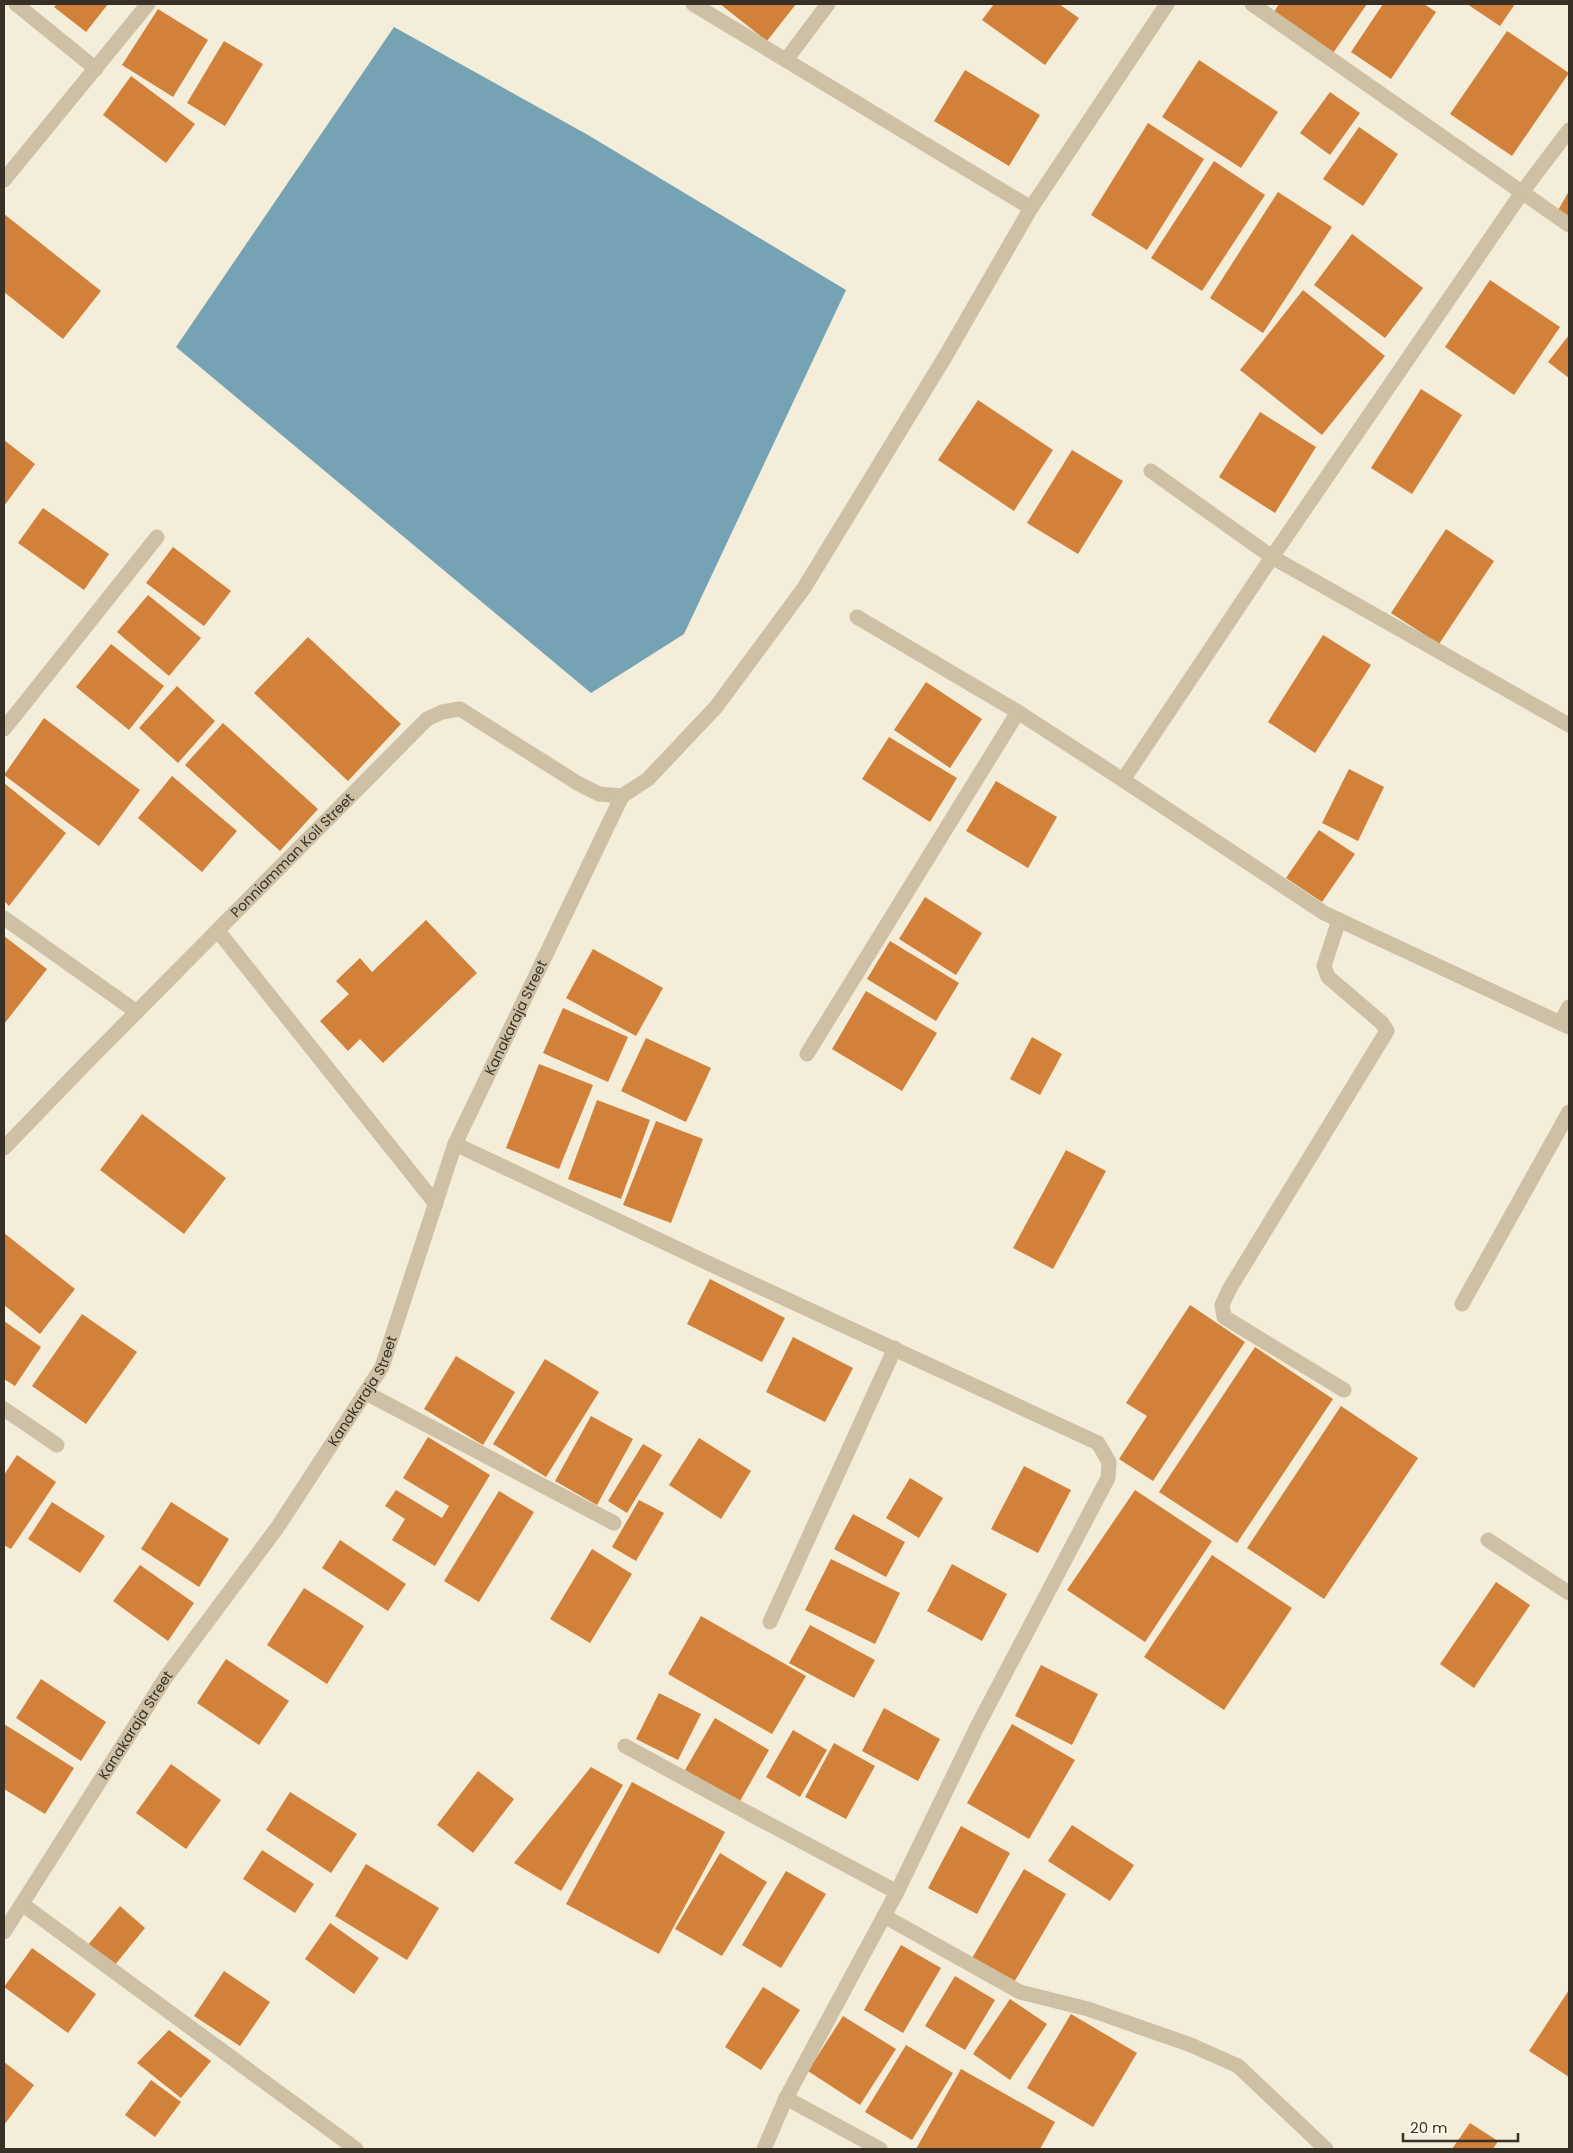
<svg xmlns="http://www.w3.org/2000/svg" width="1573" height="2153" font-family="Poppins,sans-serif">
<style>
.water{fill:#75a3b4}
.building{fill:#d1813a}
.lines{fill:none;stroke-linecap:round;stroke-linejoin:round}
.lane{stroke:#cdc0a4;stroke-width:15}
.street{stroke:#cdc0a4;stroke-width:15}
.labels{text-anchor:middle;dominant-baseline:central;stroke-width:4.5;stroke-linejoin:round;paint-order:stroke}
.street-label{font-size:14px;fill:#383026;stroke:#fbf6e6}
</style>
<rect width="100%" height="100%" fill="#f4edd9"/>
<path class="water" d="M 394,27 L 588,135 L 846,290 L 684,634 L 591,693 L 176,347 Z"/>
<g class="building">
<path d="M 57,4 L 108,4 L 86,32 L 54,7 Z"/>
<path d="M 720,4 L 796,4 L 767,41 Z"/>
<path d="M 994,4 L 1059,4 L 1079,18 L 1045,65 L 982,20 Z"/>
<path d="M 1279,4 L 1367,4 L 1333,53 L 1274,12 Z"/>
<path d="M 1383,4 L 1424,4 L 1436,12 L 1391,79 L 1351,52 Z"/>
<path d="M 1467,4 L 1515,4 L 1500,26 Z"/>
<path d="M 158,9 L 208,40 L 173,97 L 122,65 Z"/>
<path d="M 1507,31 L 1569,73 L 1512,156 L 1450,114 Z"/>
<path d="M 224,41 L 263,64 L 225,126 L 187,103 Z"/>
<path d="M 1199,60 L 1278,112 L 1241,168 L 1162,117 Z"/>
<path d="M 965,70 L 1040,115 L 1009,166 L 934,121 Z"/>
<path d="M 131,76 L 195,124 L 166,163 L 103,115 Z"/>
<path d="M 1330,92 L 1360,113 L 1330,155 L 1300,133 Z"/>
<path d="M 1148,123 L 1204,159 L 1147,250 L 1091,215 Z"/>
<path d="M 1359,127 L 1398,154 L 1363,206 L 1323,179 Z"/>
<path d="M 1214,161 L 1265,195 L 1202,291 L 1151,258 Z"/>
<path d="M 1569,191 L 1569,220 L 1557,212 Z"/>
<path d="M 1278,192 L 1332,227 L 1263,333 L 1210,298 Z"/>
<path d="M 4,214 L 101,291 L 63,339 L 4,292 Z"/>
<path d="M 1352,234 L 1423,288 L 1385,338 L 1314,285 Z"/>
<path d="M 1490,280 L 1560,327 L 1514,395 L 1445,347 Z"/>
<path d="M 1303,290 L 1385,356 L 1322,435 L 1240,370 Z"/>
<path d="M 1569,335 L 1569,378 L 1548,362 Z"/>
<path d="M 1421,389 L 1462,415 L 1412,494 L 1371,468 Z"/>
<path d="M 978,400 L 1053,450 L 1014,511 L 938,460 Z"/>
<path d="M 1260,412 L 1316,447 L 1275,513 L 1219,477 Z"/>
<path d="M 4,440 L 35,464 L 4,506 Z"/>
<path d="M 1072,450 L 1123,481 L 1078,554 L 1027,523 Z"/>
<path d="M 43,508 L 109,554 L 84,590 L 18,543 Z"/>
<path d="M 1446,529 L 1494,561 L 1439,644 L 1391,613 Z"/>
<path d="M 173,547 L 231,591 L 204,626 L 146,583 Z"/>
<path d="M 148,595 L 201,638 L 169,676 L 117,632 Z"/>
<path d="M 1323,635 L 1371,665 L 1315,753 L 1268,722 Z"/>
<path d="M 308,637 L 401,724 L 348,781 L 254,693 Z"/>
<path d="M 111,644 L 164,686 L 129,730 L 76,687 Z"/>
<path d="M 926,682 L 982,719 L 950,768 L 894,730 Z"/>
<path d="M 177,686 L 215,721 L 178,763 L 139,728 Z"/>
<path d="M 44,718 L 140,790 L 99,846 L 4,775 Z"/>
<path d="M 223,723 L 318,809 L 280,851 L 185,765 Z"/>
<path d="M 889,737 L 957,778 L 930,822 L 862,779 Z"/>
<path d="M 1349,769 L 1384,787 L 1358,841 L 1322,823 Z"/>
<path d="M 172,776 L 237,831 L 202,872 L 138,818 Z"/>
<path d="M 996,781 L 1057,817 L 1028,868 L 966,831 Z"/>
<path d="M 4,783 L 66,833 L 9,906 L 4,901 Z"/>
<path d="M 1319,830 L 1355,854 L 1322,902 L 1286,878 Z"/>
<path d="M 925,897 L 982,933 L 956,975 L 899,939 Z"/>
<path d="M 426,920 L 477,973 L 383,1063 L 360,1039 L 348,1051 L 320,1021 L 349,994 L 336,981 L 360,958 L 372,972 Z"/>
<path d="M 4,936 L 47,969 L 4,1024 Z"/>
<path d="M 890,941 L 959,983 L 936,1021 L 867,979 Z"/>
<path d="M 593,949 L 663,988 L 636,1036 L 566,998 Z"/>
<path d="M 866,991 L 937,1033 L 902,1091 L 832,1049 Z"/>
<path d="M 563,1008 L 628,1037 L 608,1082 L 543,1053 Z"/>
<path d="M 1032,1037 L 1062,1054 L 1040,1095 L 1010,1079 Z"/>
<path d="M 646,1038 L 711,1068 L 686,1122 L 621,1091 Z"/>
<path d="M 539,1064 L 593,1085 L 559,1169 L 506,1148 Z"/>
<path d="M 597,1100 L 650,1120 L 621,1199 L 568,1179 Z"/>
<path d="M 142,1114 L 226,1178 L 184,1234 L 100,1170 Z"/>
<path d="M 656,1121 L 703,1139 L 671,1223 L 623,1205 Z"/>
<path d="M 1066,1150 L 1106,1171 L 1053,1269 L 1013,1248 Z"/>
<path d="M 4,1233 L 75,1289 L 40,1334 L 4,1305 Z"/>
<path d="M 710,1279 L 785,1318 L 762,1362 L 687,1324 Z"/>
<path d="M 1190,1305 L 1245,1342 L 1153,1481 L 1119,1459 L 1147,1416 L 1126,1403 Z"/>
<path d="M 82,1314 L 137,1352 L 86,1424 L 32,1386 Z"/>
<path d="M 4,1321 L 41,1347 L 15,1386 L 4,1379 Z"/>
<path d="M 793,1337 L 853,1368 L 825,1422 L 766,1392 Z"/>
<path d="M 1255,1347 L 1333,1399 L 1237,1543 L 1159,1492 Z"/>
<path d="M 456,1356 L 515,1392 L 483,1445 L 424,1409 Z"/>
<path d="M 545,1359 L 599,1392 L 546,1477 L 493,1444 Z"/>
<path d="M 1341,1406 L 1418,1458 L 1324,1599 L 1247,1548 Z"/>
<path d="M 591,1416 L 633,1439 L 597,1505 L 555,1481 Z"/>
<path d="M 428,1437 L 490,1475 L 435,1566 L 392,1540 L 405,1519 L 385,1506 L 396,1490 L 442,1518 L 449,1506 L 403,1478 Z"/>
<path d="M 699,1438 L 751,1471 L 721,1519 L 669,1485 Z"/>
<path d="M 643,1444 L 662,1455 L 627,1513 L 608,1501 Z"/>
<path d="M 17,1455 L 56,1482 L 11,1549 L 4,1545 L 4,1475 Z"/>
<path d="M 1024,1466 L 1071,1490 L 1038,1553 L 991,1529 Z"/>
<path d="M 910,1478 L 943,1498 L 919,1538 L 886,1518 Z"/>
<path d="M 1135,1490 L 1212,1541 L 1145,1642 L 1067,1590 Z"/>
<path d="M 499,1491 L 534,1512 L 479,1602 L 444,1581 Z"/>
<path d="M 639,1500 L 664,1513 L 636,1561 L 612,1547 Z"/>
<path d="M 52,1502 L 105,1536 L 80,1573 L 28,1539 Z"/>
<path d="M 171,1502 L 229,1539 L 199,1587 L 141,1549 Z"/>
<path d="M 853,1514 L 905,1542 L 886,1577 L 834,1549 Z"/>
<path d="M 340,1540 L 406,1584 L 388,1611 L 322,1568 Z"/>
<path d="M 592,1549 L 632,1574 L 590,1643 L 550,1619 Z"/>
<path d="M 1212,1555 L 1292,1608 L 1224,1710 L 1144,1657 Z"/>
<path d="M 831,1559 L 900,1593 L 875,1644 L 805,1610 Z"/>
<path d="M 952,1564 L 1007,1594 L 982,1641 L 927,1611 Z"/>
<path d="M 140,1565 L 194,1603 L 168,1641 L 113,1601 Z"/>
<path d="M 1496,1582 L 1530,1605 L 1474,1688 L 1440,1664 Z"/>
<path d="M 304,1588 L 364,1626 L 327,1684 L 267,1645 Z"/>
<path d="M 701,1616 L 806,1676 L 772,1734 L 668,1674 Z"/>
<path d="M 810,1625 L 875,1660 L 854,1698 L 789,1663 Z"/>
<path d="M 226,1659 L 289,1701 L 259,1745 L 197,1703 Z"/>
<path d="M 1041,1665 L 1098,1694 L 1072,1745 L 1015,1716 Z"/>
<path d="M 41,1679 L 106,1722 L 81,1761 L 16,1718 Z"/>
<path d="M 659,1693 L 701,1714 L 678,1760 L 636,1739 Z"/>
<path d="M 884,1708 L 940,1739 L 918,1781 L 862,1751 Z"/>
<path d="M 715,1718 L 769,1750 L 740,1801 L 685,1770 Z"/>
<path d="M 4,1724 L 74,1768 L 45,1814 L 4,1789 Z"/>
<path d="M 1012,1724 L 1075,1760 L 1029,1839 L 967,1803 Z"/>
<path d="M 793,1730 L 827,1750 L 800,1797 L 766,1777 Z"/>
<path d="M 834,1743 L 875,1766 L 846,1819 L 805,1797 Z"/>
<path d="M 171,1764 L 221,1800 L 186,1849 L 136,1813 Z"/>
<path d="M 591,1767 L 623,1785 L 561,1891 L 514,1863 Z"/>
<path d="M 478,1771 L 514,1799 L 473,1853 L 437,1825 Z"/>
<path d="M 632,1782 L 725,1832 L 659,1954 L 566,1904 Z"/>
<path d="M 290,1792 L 357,1834 L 331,1873 L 266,1830 Z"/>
<path d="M 1072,1825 L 1134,1865 L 1110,1901 L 1048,1861 Z"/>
<path d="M 961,1826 L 1010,1853 L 977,1914 L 928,1888 Z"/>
<path d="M 262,1850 L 314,1884 L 295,1913 L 243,1879 Z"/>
<path d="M 720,1853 L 767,1882 L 722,1956 L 675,1929 Z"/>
<path d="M 366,1864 L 439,1908 L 407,1960 L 335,1916 Z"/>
<path d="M 1024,1869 L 1066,1894 L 1013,1984 L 971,1960 Z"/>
<path d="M 786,1871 L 826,1894 L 781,1968 L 742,1945 Z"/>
<path d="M 120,1906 L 145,1928 L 114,1966 L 88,1945 Z"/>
<path d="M 330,1923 L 379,1958 L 354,1994 L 305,1959 Z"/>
<path d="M 901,1945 L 941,1968 L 903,2033 L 864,2010 Z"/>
<path d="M 32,1948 L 96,1994 L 68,2033 L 4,1987 Z"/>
<path d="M 224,1971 L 270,2002 L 240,2046 L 194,2016 Z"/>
<path d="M 955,1976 L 995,2000 L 965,2050 L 925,2026 Z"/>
<path d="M 763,1987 L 800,2010 L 761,2070 L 725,2047 Z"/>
<path d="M 1569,1990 L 1569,2077 L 1529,2051 Z"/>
<path d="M 1010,1999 L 1047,2024 L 1010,2080 L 973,2054 Z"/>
<path d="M 1071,2014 L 1137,2053 L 1093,2127 L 1027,2088 Z"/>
<path d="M 843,2016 L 896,2049 L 860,2105 L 808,2071 Z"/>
<path d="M 169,2030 L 211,2061 L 181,2098 L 137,2063 Z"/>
<path d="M 906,2045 L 953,2073 L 912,2140 L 865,2112 Z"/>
<path d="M 4,2062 L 34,2085 L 4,2125 Z"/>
<path d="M 961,2069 L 1055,2122 L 1040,2149 L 916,2149 Z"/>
<path d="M 151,2080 L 181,2102 L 155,2137 L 125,2115 Z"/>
<path d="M 1470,2123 L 1498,2141 L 1493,2149 L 1452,2149 Z"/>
</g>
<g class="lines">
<path class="lane" d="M 625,1746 L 750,1814"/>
<g class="street">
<path d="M 16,4 L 96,69"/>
<path d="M 693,4 L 1031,208"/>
<path d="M 1252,4 L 1569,225"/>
<path d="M 786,60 L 828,4"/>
<path d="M 4,180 L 148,4"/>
<path d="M 1151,471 L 1272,557 L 1569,725"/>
<path d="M 857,617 L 1018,712 L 1123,780 L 1272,557 L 1523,191 L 1569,130"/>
<path d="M 4,729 L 157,537"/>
<path d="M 1123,780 L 1324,913 L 1569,1027"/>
<path d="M 622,796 L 648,779 L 716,707 L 804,588 L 945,357 L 1031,208 L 1167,4"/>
<path d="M 4,918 L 137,1012"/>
<path d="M 1339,920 L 1324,966 L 1328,977 L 1382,1023 L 1387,1031 L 1230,1288 L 1222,1305 L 1224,1317 L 1344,1390"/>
<path d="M 218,931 L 436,1204"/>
<path d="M 1560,1023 L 1569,1007"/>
<path d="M 807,1054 L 1018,712"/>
<path d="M 455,1144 L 723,1270 L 1098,1443 L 1109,1462 L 1108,1478 L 978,1725 L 897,1892 L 786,2098 L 880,2149"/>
<path id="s1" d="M 4,1148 L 87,1062 L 427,719 L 442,712 L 460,709 L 579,784 L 599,794 L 622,796"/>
<path d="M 1462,1304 L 1569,1112"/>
<path d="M 366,1393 L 614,1523"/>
<path d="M 4,1409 L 57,1445"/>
<path d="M 1488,1540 L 1569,1593"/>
<path d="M 770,1622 L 895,1348"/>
<path d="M 750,1814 L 897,1892"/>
<path d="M 22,1904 L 356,2149"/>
<path d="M 884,1916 L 1020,1992 L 1088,2009 L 1191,2045 L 1238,2066 L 1326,2149"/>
<path id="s2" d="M 4,1932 L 166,1677 L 277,1528 L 382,1367 L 455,1144 L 622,796"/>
<path d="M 764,2149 L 786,2098"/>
</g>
</g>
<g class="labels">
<g class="street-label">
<text stroke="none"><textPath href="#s1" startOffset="411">Ponniamman Koil Street</textPath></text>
<text stroke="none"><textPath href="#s2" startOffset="1055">Kanakaraja Street</textPath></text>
<text stroke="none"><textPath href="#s2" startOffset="650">Kanakaraja Street</textPath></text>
<text stroke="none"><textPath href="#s2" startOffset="245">Kanakaraja Street</textPath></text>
</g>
</g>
<rect width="1573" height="2153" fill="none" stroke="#383026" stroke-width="10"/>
<path d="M1403 2133v8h115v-8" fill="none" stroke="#383026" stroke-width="2.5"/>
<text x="1410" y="2133" font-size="15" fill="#383026" stroke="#fbf6e6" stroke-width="4" paint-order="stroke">20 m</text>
</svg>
